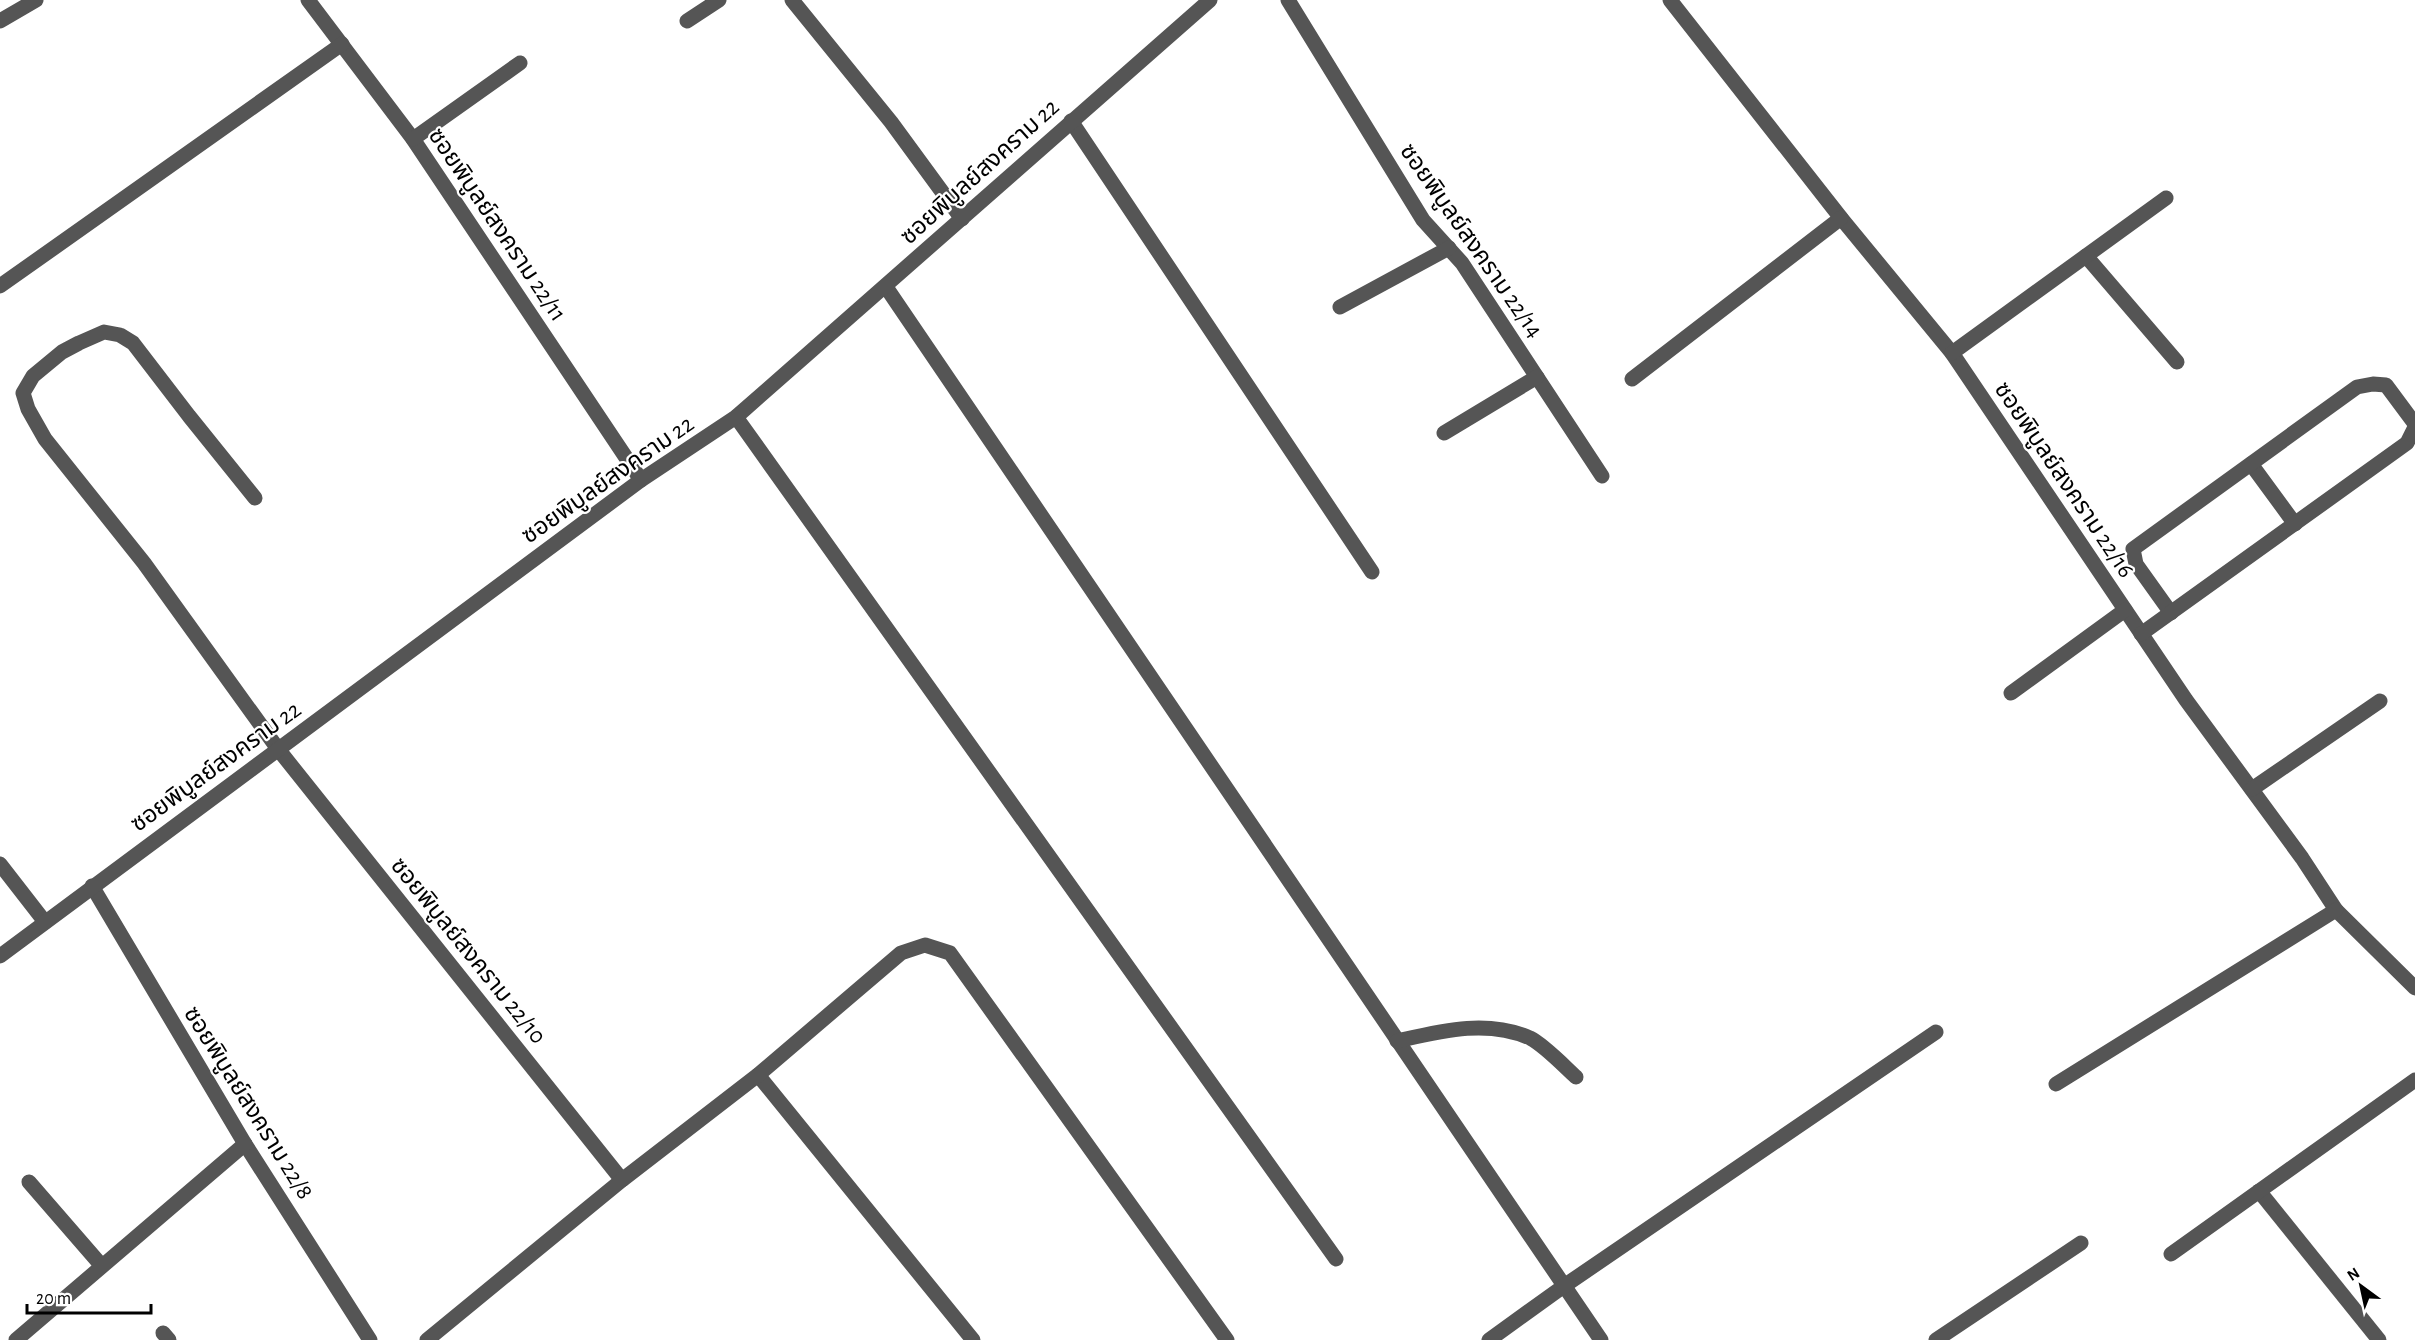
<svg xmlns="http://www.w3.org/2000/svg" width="2415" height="1340" font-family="'Alegreya Sans','Noto Sans Thai',sans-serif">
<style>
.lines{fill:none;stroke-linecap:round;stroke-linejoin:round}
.minor{stroke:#555;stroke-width:15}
.labels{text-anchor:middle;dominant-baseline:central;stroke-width:4.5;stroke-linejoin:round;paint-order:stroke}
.street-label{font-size:24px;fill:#000;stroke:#fff}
</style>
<rect width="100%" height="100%" fill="#fff"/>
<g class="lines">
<g class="minor">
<path d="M 308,0 L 413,139 L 641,480"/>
<path d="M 792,0 L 891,122 L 962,219"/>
<path d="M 1288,0 L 1423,220 L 1462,263 L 1602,476"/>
<path d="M 1670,0 L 1841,218 L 1952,353 L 2186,700 L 2302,858 L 2336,910 L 2415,988"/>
<path d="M 0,21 L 36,0"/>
<path d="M 687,21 L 719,0"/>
<path d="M 1071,121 L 1372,572"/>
<path d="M 413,139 L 520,63"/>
<path d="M 2086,256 L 2177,362"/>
<path d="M 0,286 L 342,44"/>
<path d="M 886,287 L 1601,1340"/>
<path d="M 1340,307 L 1449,248"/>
<path d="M 1952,353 L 2166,198"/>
<path d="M 1632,379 L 1841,218"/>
<path d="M 736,417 L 1336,1259"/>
<path d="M 1444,433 L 1537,377"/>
<path d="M 2251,464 L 2295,524"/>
<path d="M 255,498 L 189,416 L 133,343 L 120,335 L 104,332 L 79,343 L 62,352 L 33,376 L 23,393 L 28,409 L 45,439 L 144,563 L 278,749 L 622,1180"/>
<path d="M 2171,613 L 2136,564 L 2133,549 L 2357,387 L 2373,384 L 2386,385 L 2415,424"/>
<path d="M 2141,634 L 2407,443 L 2415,427"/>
<path d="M 2011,693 L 2125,610"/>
<path d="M 2252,789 L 2380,701"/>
<path d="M 0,864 L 45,922"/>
<path d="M 92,886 L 245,1144 L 370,1340"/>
<path d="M 0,956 L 641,480 L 736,417 L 1210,0"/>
<path d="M 1397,1041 C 1441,1031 1487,1019 1530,1038 C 1544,1045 1564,1066 1576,1077"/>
<path d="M 758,1075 L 973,1340"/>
<path d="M 2056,1084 L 2336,910"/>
<path d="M 29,1182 L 101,1265"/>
<path d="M 2259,1191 L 2379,1340"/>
<path d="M 2171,1254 L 2415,1080"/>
<path d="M 163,1333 L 169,1340"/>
<path d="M 16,1340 L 245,1144"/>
<path d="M 427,1340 L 622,1180 L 758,1075 L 901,953 L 925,945 L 950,953 L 1227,1340"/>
<path d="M 1489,1340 L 1564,1286 L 1936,1032"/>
<path d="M 1936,1340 L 2081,1243"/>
</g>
</g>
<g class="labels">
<g class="street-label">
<text transform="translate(980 172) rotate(-42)">ซอยพิบูลย์สงคราม 22</text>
<text transform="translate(497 225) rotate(56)">ซอยพิบูลย์สงคราม 22/11</text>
<text transform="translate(1471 241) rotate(55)">ซอยพิบูลย์สงคราม 22/14</text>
<text transform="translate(608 480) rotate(-35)">ซอยพิบูลย์สงคราม 22</text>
<text transform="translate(2064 480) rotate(56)">ซอยพิบูลย์สงคราม 22/16</text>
<text transform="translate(216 767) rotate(-36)">ซอยพิบูลย์สงคราม 22</text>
<text transform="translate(468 951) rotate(51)">ซอยพิบูลย์สงคราม 22/10</text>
<text transform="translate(248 1103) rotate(58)">ซอยพิบูลย์สงคราม 22/8</text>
</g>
</g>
<g transform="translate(2361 1286) rotate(327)" stroke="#ffffff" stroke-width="4.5" paint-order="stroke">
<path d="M0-4.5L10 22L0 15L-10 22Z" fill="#000000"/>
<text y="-9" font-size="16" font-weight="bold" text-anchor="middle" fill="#000000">N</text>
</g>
<path d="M27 1304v9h124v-9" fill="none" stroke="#000000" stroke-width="3"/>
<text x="36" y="1304" font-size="18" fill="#000000" stroke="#ffffff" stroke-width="4.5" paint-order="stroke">20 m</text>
</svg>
